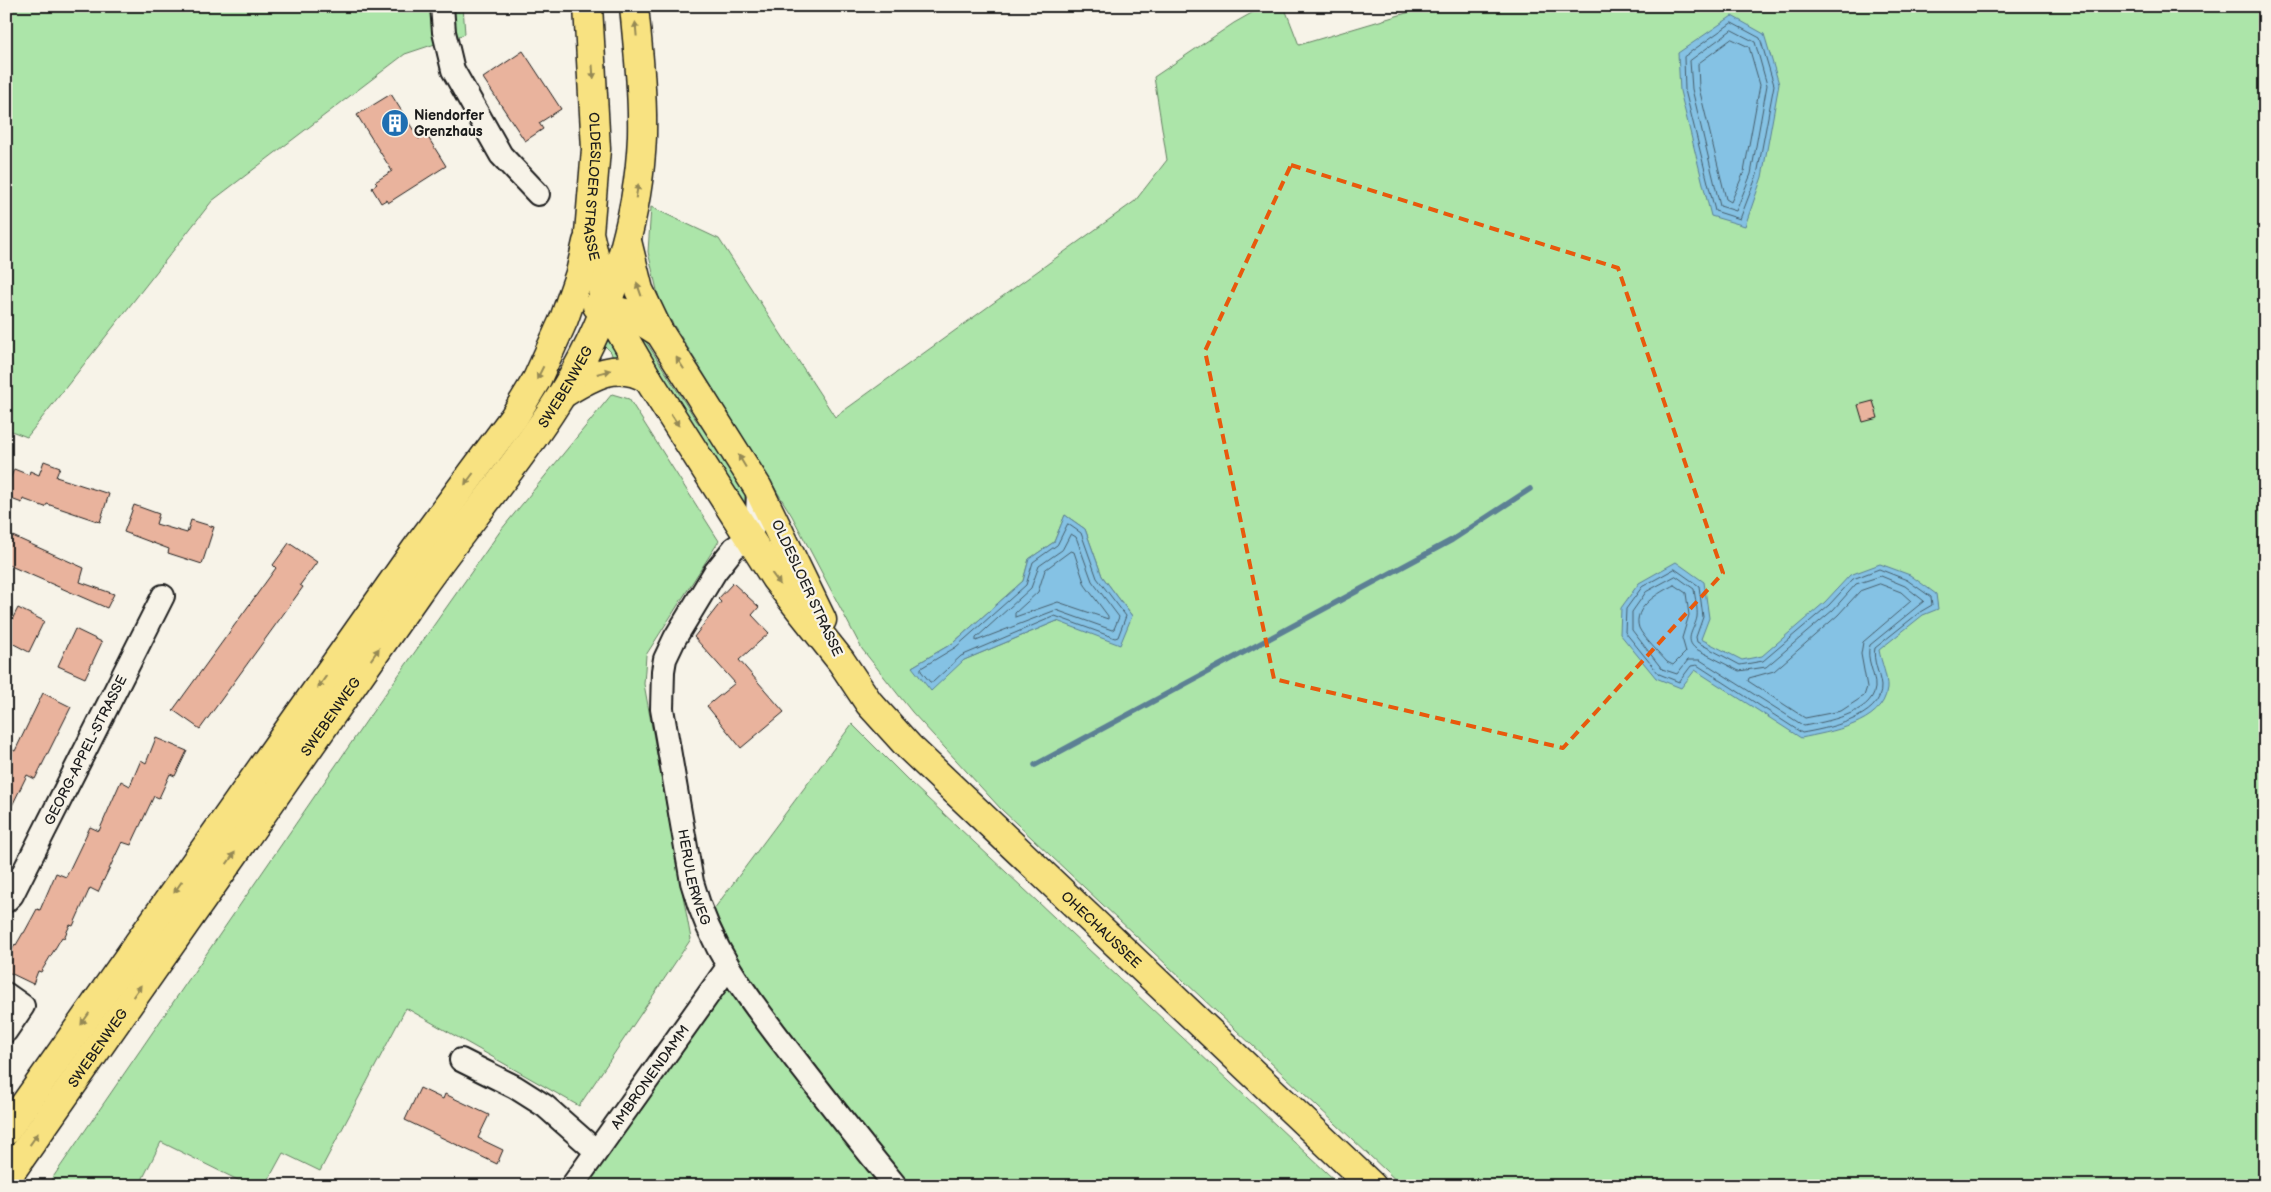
<svg xmlns="http://www.w3.org/2000/svg" width="2271" height="1192" font-family="'Balsamiq Sans',sans-serif">
<style>
.green{fill:#ace5a9;stroke:#648062;fill-rule:evenodd}
.water{fill:#85c2e4;stroke:#5b8094}
.lines{fill:none;stroke-linecap:round;stroke-linejoin:round}
.shore{stroke:#465e6c;stroke-width:1}
.stream{stroke:#5b8094;stroke-width:5.5}
.building{fill:#e9b39d;stroke:#1c1c1c}
.minor-casing{stroke:#1c1c1c;stroke-width:26}
.major-casing{stroke:#1c1c1c;stroke-width:31}
.minor{stroke:#f7f3e8;stroke-width:22}
.major{stroke:#f8e281;stroke-width:28}
.oneway{fill:#958954}
.marked{fill:none;stroke:#e8590c;stroke-width:4;stroke-dasharray:10 6;stroke-linejoin:round}
.labels{text-anchor:middle;dominant-baseline:central;stroke-width:4.5;stroke-linejoin:round;paint-order:stroke}
.poi-label{font-size:14px;font-weight:bold;fill:#1c1c1c;stroke:#f7f3e8;text-anchor:start}
.street-label{font-size:14px;fill:#1c1c1c;stroke:#f7f3e8}
</style>
<rect width="100%" height="100%" fill="#f7f3e8"/>
<filter id="ink" filterUnits="userSpaceOnUse"><feTurbulence type="fractalNoise" baseFrequency=".02" numOctaves="2"/><feDisplacementMap in="SourceGraphic" scale="10" xChannelSelector="R" yChannelSelector="G"/><feConvolveMatrix kernelMatrix="1 2 1 2 8 2 1 2 1" color-interpolation-filters="sRGB"/></filter>
<g filter="url(#ink)">
<g class="green">
<path d="M 6,6 L 463,6 L 465,34 L 405,54 L 212,201 L 27,437 L 6,429 Z"/>
<path d="M 1264,6 L 1284,6 L 1299,45 L 1430,6 L 2265,6 L 2265,1186 L 1402,1186 L 1001,809 L 912,712 L 862,649 L 792,516 L 660,303 L 648,252 L 651,207 L 719,239 L 835,417 L 1135,201 L 1167,160 L 1154,77 L 1234,23 ZM 1065,515 L 1085,529 L 1102,576 L 1132,616 L 1057,621 L 964,660 L 912,667 L 953,643 L 1023,581 L 1029,559 L 1054,542 Z"/>
<path d="M 628,322 L 638,329 L 696,420 L 735,469 L 748,490 L 748,512 Z"/>
<path d="M 607,336 L 610,338 L 624,361 L 614,362 L 611,352 L 602,343 Z"/>
<path d="M 612,394 L 629,399 L 719,541 L 646,655 L 644,684 L 691,939 L 579,1106 L 406,1008 L 320,1171 L 283,1153 L 265,1186 L 250,1186 L 161,1142 L 139,1186 L 47,1186 L 369,717 L 501,530 Z"/>
<path d="M 852,724 L 911,783 L 1341,1186 L 910,1186 L 741,969 L 714,909 Z"/>
<path d="M 726,986 L 886,1186 L 586,1186 Z"/>
</g>
<g class="water">
<path d="M 1732,16 L 1764,34 L 1779,84 L 1762,177 L 1745,226 L 1711,216 L 1680,91 L 1678,53 Z"/>
<path d="M 1065,515 L 1085,529 L 1102,576 L 1132,616 L 1120,645 L 1057,621 L 964,660 L 931,691 L 912,667 L 953,643 L 1023,581 L 1029,559 L 1054,542 Z"/>
<path d="M 1676,562 L 1704,582 L 1709,618 L 1701,639 L 1742,660 L 1762,656 L 1825,602 L 1850,575 L 1880,564 L 1910,575 L 1936,594 L 1938,609 L 1923,615 L 1879,650 C 1881,662 1888,677 1887,689 C 1883,724 1829,732 1801,738 L 1695,670 L 1681,688 L 1656,678 L 1620,634 L 1621,608 L 1639,583 Z"/>
</g>
<g class="lines">
<g class="shore">
<path d="M 1732,23 L 1760,38 L 1774,85 L 1757,175 L 1740,219 L 1715,211 L 1685,90 L 1684,57 Z"/>
<path d="M 1732,30 L 1755,42 L 1767,85 L 1751,174 L 1736,211 L 1720,206 L 1692,89 L 1690,61 Z"/>
<path d="M 1732,39 L 1749,47 L 1760,85 L 1744,172 L 1731,202 L 1726,199 L 1699,88 L 1698,64 Z"/>
<path d="M 1068,524 L 1081,533 L 1097,578 L 1126,616 L 1118,637 L 1115,638 L 1055,616 L 961,656 L 933,682 L 930,682 L 921,671 L 921,668 L 956,647 L 1026,585 L 1033,562 L 1057,545 Z"/>
<path d="M 1071,534 L 1076,537 L 1092,581 L 1119,617 L 1114,629 L 1112,630 L 1056,610 L 976,641 L 976,638 L 1031,588 L 1039,566 L 1062,550 Z"/>
<path d="M 1071,551 L 1074,552 L 1085,585 L 1108,616 L 1108,619 L 1058,602 L 1015,617 L 1015,613 L 1038,592 L 1045,570 Z"/>
<path d="M 1675,569 L 1699,586 L 1703,617 L 1696,637 L 1697,642 L 1740,665 L 1763,661 L 1829,605 L 1853,579 L 1879,569 L 1907,580 L 1931,597 L 1932,605 L 1920,612 L 1875,648 C 1872,660 1880,674 1881,686 C 1883,718 1825,729 1802,733 L 1697,665 L 1691,666 L 1679,682 L 1659,674 L 1625,632 L 1626,609 L 1642,587 Z"/>
<path d="M 1676,576 L 1694,589 C 1695,598 1698,609 1697,617 C 1695,629 1683,639 1696,649 L 1739,671 L 1766,667 L 1833,610 L 1856,584 L 1881,576 L 1905,586 L 1924,601 L 1870,645 C 1865,659 1876,674 1875,688 C 1872,714 1824,722 1804,726 L 1700,660 L 1688,660 L 1677,674 L 1662,669 L 1632,630 L 1632,612 L 1646,592 Z"/>
<path d="M 1880,584 L 1901,592 L 1911,601 L 1863,642 L 1861,654 L 1867,687 L 1864,696 L 1841,711 L 1805,718 L 1748,681 L 1749,678 L 1774,671 L 1838,615 L 1860,591 Z"/>
<path d="M 1674,585 L 1686,593 L 1689,615 L 1682,638 L 1686,652 L 1673,665 L 1667,662 C 1660,654 1643,637 1639,628 C 1632,607 1660,592 1674,585 Z"/>
</g>
<path class="stream" d="M 1035,765 L 1452,540 L 1530,489"/>
</g>
<g class="building">
<path d="M 523,51 L 561,109 L 539,123 L 543,129 L 525,141 L 483,78 Z"/>
<path d="M 391,94 L 419,139 L 426,134 L 446,166 L 388,203 L 386,200 L 381,203 L 372,188 L 377,184 L 375,182 L 392,171 L 357,115 Z"/>
<path d="M 1873,401 L 1878,418 L 1863,422 L 1858,405 Z"/>
<path d="M 44,461 L 60,467 L 56,477 L 109,494 L 100,522 L 47,504 L 45,507 L 23,499 L 22,503 L 6,497 L 6,490 L 14,469 L 29,475 L 30,471 L 39,475 Z"/>
<path d="M 134,505 L 159,514 L 156,524 L 187,533 L 191,520 L 214,527 L 202,564 L 168,553 L 169,549 L 124,532 Z"/>
<path d="M 6,533 L 84,568 L 80,582 L 114,594 L 107,608 L 6,564 Z"/>
<path d="M 289,543 L 317,562 L 300,585 L 303,587 L 200,729 L 173,710 L 276,568 L 273,565 Z"/>
<path d="M 733,583 L 759,607 L 752,615 L 769,633 L 739,660 L 784,712 L 741,748 L 707,706 L 735,683 L 694,637 L 721,602 L 718,599 Z"/>
<path d="M 18,608 L 44,621 L 29,652 L 6,640 L 6,631 Z"/>
<path d="M 75,629 L 102,642 L 85,678 L 58,666 Z"/>
<path d="M 43,693 L 71,707 L 35,779 L 27,775 L 6,818 L 6,747 L 15,751 Z"/>
<path d="M 156,738 L 187,751 L 175,776 L 170,774 L 159,798 L 154,796 L 131,845 L 122,842 L 98,892 L 90,888 L 73,926 L 70,925 L 64,938 L 62,937 L 41,972 L 38,971 L 33,984 L 6,971 L 6,962 L 15,944 L 16,945 L 23,933 L 24,933 L 37,909 L 40,910 L 56,873 L 66,877 L 90,827 L 99,831 L 121,781 L 130,786 L 141,760 L 146,763 Z"/>
<path d="M 420,1088 L 443,1099 L 445,1094 L 489,1115 L 478,1138 L 503,1150 L 497,1164 L 405,1120 Z"/>
</g>
<g class="lines">
<g class="minor-casing">
<g id="minor">
<path d="M 442,6 L 444,32 L 453,70 L 501,155 L 538,194"/>
<path id="s1" d="M 758,488 L 757,518 L 749,538 L 734,548 L 715,572 L 675,638 L 665,659 L 663,671 L 662,709 L 692,882 C 711,952 749,999 792,1055 C 826,1099 860,1143 896,1186"/>
<path id="s2" d="M 6,901 L 12,895 L 163,596"/>
<path d="M 6,994 L 23,1006 L 6,1031"/>
<path d="M 461,1060 L 515,1087 L 545,1106 L 596,1151"/>
<path id="s3" d="M 572,1186 L 728,967"/>
</g>
</g>
<g class="major-casing">
<g id="major">
<path id="s4" d="M 588,6 L 596,149 L 589,233 L 606,307 L 648,379 L 775,578 L 841,661 L 869,703 L 909,747 L 1372,1186"/>
<path d="M 627,241 L 639,290 L 659,332"/>
<path d="M 597,306 L 630,314 L 660,333 L 758,488 L 822,620"/>
<path d="M 564,393 C 592,376 617,360 648,379"/>
<path d="M 6,1131 L 416,549 L 514,417 L 537,379 L 564,319 L 580,273 L 587,242"/>
<path id="s5" d="M 6,1179 C 143,982 282,786 420,589 C 484,498 569,409 607,303 C 626,250 640,193 642,136 C 643,93 638,49 634,6"/>
</g>
</g>
<use href="#minor" class="minor"/>
<use href="#major" class="major"/>
</g>
<defs><path id="oneway-solid" d="M-6-.8H1V-3.2L6.5 0L1 3.2V.8H-6Z" transform="scale(1.25)"/></defs>
<g class="oneway">
<use href="#oneway-solid" transform="translate(636 29) rotate(-95)"/>
<use href="#oneway-solid" transform="translate(593 72) rotate(86)"/>
<use href="#oneway-solid" transform="translate(637 191) rotate(-80)"/>
<use href="#oneway-solid" transform="translate(639 289) rotate(-109)"/>
<use href="#oneway-solid" transform="translate(680 363) rotate(-123)"/>
<use href="#oneway-solid" transform="translate(604 372) rotate(-15)"/>
<use href="#oneway-solid" transform="translate(540 373) rotate(117)"/>
<use href="#oneway-solid" transform="translate(675 420) rotate(57)"/>
<use href="#oneway-solid" transform="translate(742 461) rotate(-121)"/>
<use href="#oneway-solid" transform="translate(469 479) rotate(127)"/>
<use href="#oneway-solid" transform="translate(776 579) rotate(54)"/>
<use href="#oneway-solid" transform="translate(375 654) rotate(-55)"/>
<use href="#oneway-solid" transform="translate(322 682) rotate(125)"/>
<use href="#oneway-solid" transform="translate(231 858) rotate(-55)"/>
<use href="#oneway-solid" transform="translate(178 887) rotate(125)"/>
<use href="#oneway-solid" transform="translate(137 991) rotate(-55)"/>
<use href="#oneway-solid" transform="translate(85 1019) rotate(125)"/>
<use href="#oneway-solid" transform="translate(34 1139) rotate(-55)"/>
</g>
</g>
<path class="marked" d="M 1291,165 L 1618,268 L 1723,573 L 1563,748 L 1274,679 L 1205,351 Z"/>
<defs>
<g id="building-disc" transform="scale(1.4375)"><circle r="9.5" fill="#1f6fb2" stroke="#f7f3e8"/><path d="M-4-6H4V6H1V3H-1V6H-4ZM-2.5-4.3h1.7v1.8h-1.7ZM.8-4.3h1.7v1.8H.8ZM-2.5-1h1.7V.8h-1.7ZM.8-1h1.7V.8H.8Z" fill="#fff"/></g>
</defs>
<g fill-rule="evenodd">
<use href="#building-disc" x="395" y="123"/>
</g>
<g class="labels">
<g class="poi-label">
<text x="414" y="115">Niendorfer<tspan x="414" dy="16">Grenzhaus</tspan></text>
</g>
<g class="street-label">
<text stroke="none"><textPath href="#s4" startOffset="181">OLDESLOER STRASSE</textPath></text>
<text stroke="none"><textPath href="#s5" startOffset="970">SWEBENWEG</textPath></text>
<text transform="translate(807 588) rotate(65)">OLDESLOER STRASSE</text>
<text stroke="none"><textPath href="#s5" startOffset="565">SWEBENWEG</textPath></text>
<text stroke="none"><textPath href="#s2" startOffset="171">GEORG-APPEL-STRASSE</textPath></text>
<text stroke="none"><textPath href="#s1" startOffset="422">HERULERWEG</textPath></text>
<text stroke="none"><textPath href="#s4" startOffset="1104">OHECHAUSSEE</textPath></text>
<text stroke="none"><textPath href="#s5" startOffset="160">SWEBENWEG</textPath></text>
<text stroke="none"><textPath href="#s3" startOffset="134">AMBRONENDAMM</textPath></text>
</g>
</g>
<rect width="2271" height="1192" fill="none" stroke="#f7f3e8" stroke-width="25"/>
<rect x="12" y="12" width="2246" height="1167" fill="none" stroke="#1c1c1c" stroke-width="2" filter="url(#ink)"/>
</svg>
